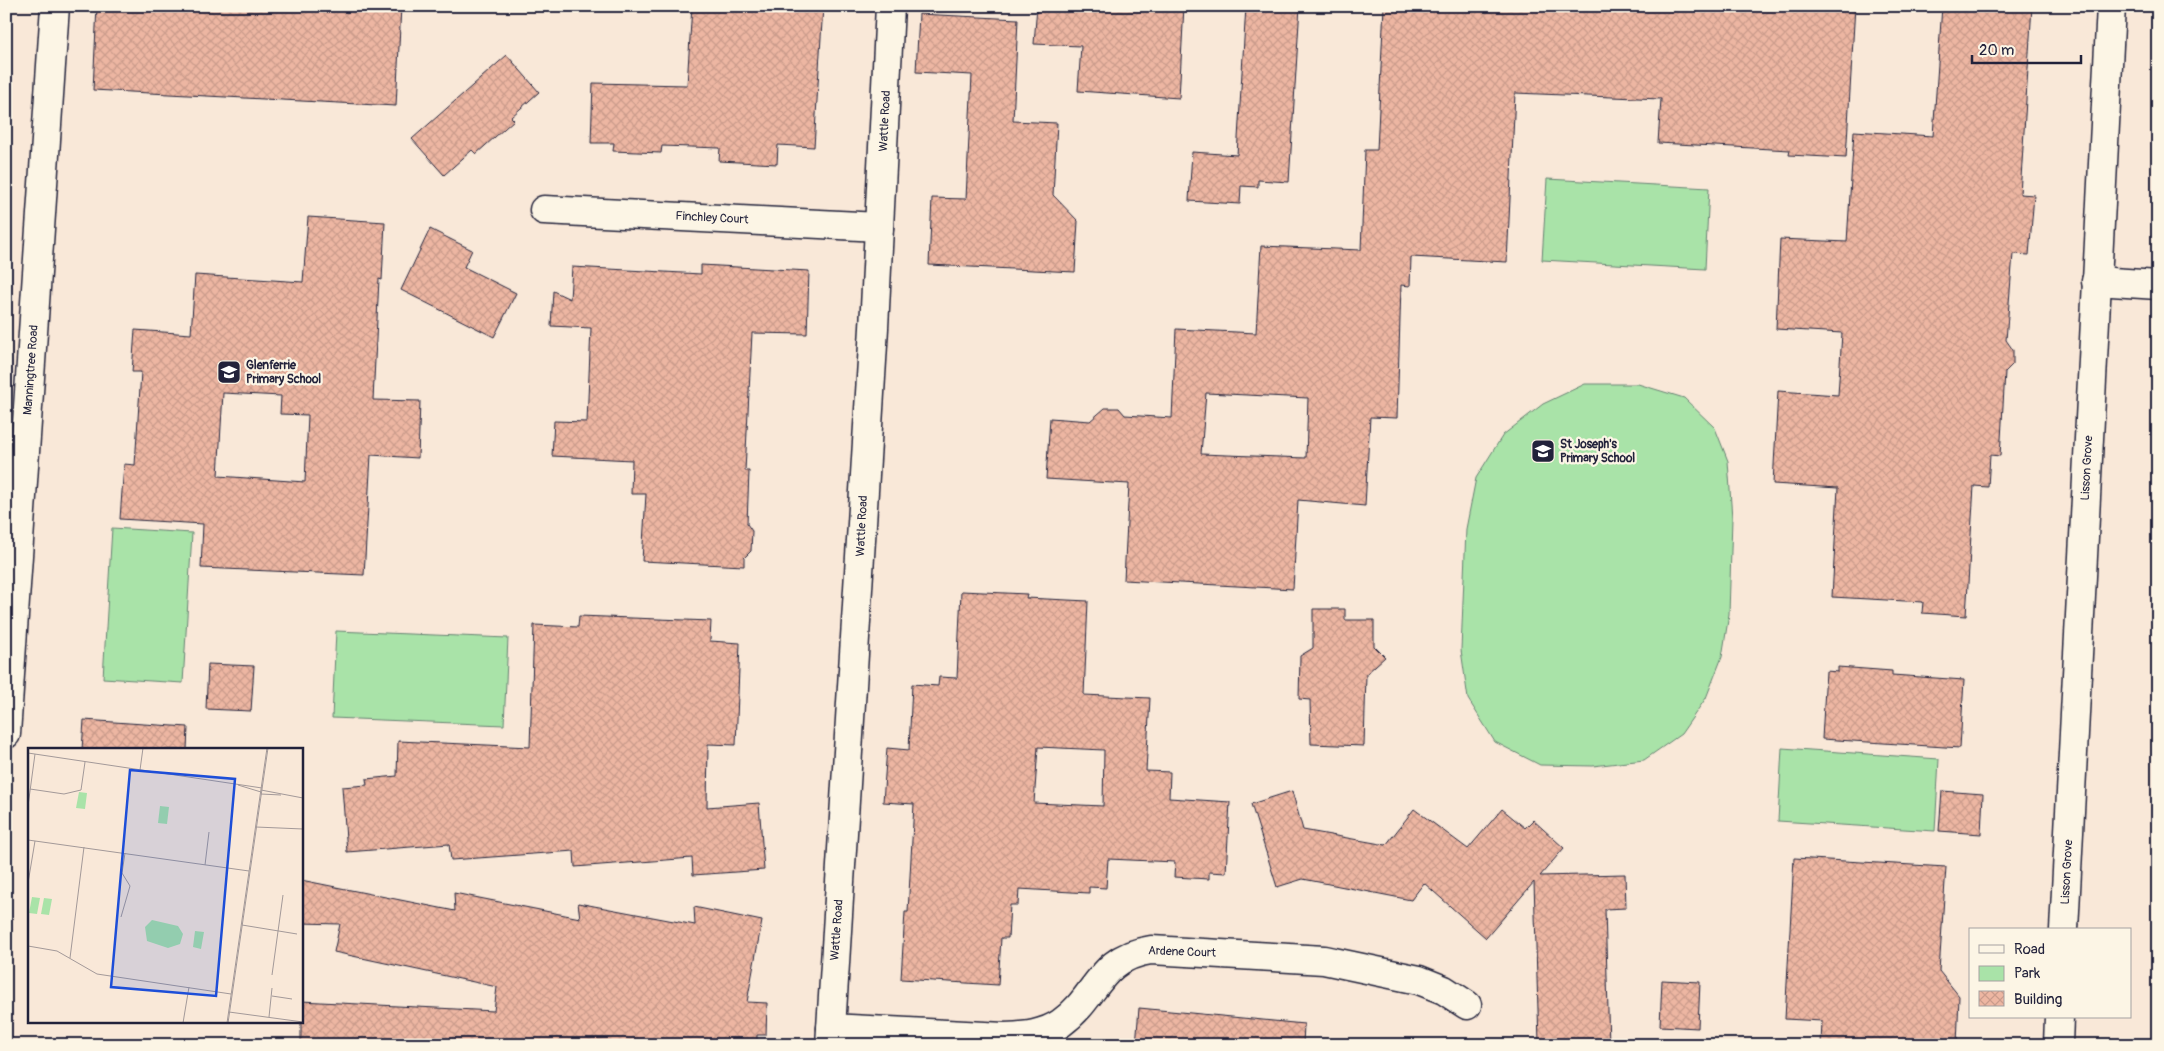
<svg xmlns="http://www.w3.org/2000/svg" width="2164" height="1051" font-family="Pangolin,sans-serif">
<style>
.green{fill:#a9e3a8;stroke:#668272}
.building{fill:url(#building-cross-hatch);stroke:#22223b;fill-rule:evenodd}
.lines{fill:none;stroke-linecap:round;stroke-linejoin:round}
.minor-casing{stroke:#22223b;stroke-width:31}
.minor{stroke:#fcf5e5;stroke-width:28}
.labels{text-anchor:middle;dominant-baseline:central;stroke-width:4.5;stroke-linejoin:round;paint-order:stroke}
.street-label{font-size:12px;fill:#22223b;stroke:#fcf5e5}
.poi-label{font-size:12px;font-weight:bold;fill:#22223b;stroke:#fcf5e5;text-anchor:start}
.inset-road{fill:none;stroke:#a39999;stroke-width:1}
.view{fill:#1d4ed8;fill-opacity:0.15;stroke:#1d4ed8;stroke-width:2.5}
.inset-edge{fill:none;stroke:#22223b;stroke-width:2.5}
</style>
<defs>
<pattern id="building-cross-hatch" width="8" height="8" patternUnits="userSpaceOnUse" patternTransform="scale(1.25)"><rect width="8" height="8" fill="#edb6a2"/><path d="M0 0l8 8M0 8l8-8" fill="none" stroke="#cb9c8c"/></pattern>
</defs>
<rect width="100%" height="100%" fill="#f9e8d8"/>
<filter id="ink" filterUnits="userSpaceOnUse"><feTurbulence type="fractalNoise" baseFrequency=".02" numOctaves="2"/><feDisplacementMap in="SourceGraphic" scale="10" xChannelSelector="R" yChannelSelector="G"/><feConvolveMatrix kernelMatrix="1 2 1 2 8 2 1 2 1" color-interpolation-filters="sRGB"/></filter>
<g filter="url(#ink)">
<g class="green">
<path d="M 1547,179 L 1709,188 L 1705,269 L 1542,260 Z"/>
<path d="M 1585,384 L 1638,384 L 1684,398 L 1715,428 L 1728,461 L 1732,518 L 1729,614 L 1722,657 L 1706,698 L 1681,734 L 1644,760 L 1593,766 L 1540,765 L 1495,742 L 1468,699 L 1461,650 L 1466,529 L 1476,478 L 1503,435 L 1543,404 Z"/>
<path d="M 112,528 L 192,533 L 183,683 L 103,678 Z"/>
<path d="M 336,631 L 508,638 L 504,725 L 332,718 Z"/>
<path d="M 1782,748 L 1939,759 L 1935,831 L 1778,821 Z"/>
</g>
<g class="building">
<path d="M 97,6 L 401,6 L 396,106 L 93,90 Z"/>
<path d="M 692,6 L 823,6 L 814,147 L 778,145 L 777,164 L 719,161 L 720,148 L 662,146 L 661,153 L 613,151 L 614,143 L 591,143 L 593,83 L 687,85 Z"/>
<path d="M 1037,6 L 1083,8 L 1083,6 L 1184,6 L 1179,98 L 1078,91 L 1081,46 L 1034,44 Z"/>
<path d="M 1246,6 L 1300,6 L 1289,182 L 1258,180 L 1258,187 L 1241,186 L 1240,204 L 1189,201 L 1192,152 L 1237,155 Z"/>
<path d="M 1384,6 L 1855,6 L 1846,158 L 1789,155 L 1790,150 L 1658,143 L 1661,99 L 1515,93 L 1507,262 L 1411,257 L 1410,286 L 1401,285 L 1397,418 L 1370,417 L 1365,506 L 1298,500 L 1293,589 L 1124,580 L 1129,484 L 1046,479 L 1050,418 L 1090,421 L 1105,408 L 1119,408 L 1125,415 L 1172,418 L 1176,329 L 1256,333 L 1261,246 L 1361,250 L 1365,150 L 1377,150 ZM 1206,393 L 1308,398 L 1306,458 L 1201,454 Z"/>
<path d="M 1942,6 L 2032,6 L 2020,194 L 2034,195 L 2029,255 L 2013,254 L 2006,340 L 2013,350 L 2013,364 L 2005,372 L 2000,456 L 1990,455 L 1988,487 L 1974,486 L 1966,616 L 1922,613 L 1923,602 L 1832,597 L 1838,488 L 1773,484 L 1778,391 L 1838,395 L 1842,333 L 1776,329 L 1780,239 L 1847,242 L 1854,131 L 1933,136 Z"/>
<path d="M 919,14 L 1018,19 L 1013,121 L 1057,123 L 1053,195 L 1078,221 L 1075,272 L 929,265 L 932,198 L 966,199 L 972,75 L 916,72 Z"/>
<path d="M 507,55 L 539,92 L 511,117 L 514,120 L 476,154 L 472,150 L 444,175 L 412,139 Z"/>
<path d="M 308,217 L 385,222 L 382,280 L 379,279 L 373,400 L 420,401 L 418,458 L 371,455 L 364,575 L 201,568 L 203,524 L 120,519 L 124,464 L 135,465 L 141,372 L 132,372 L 135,330 L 191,334 L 195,275 L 303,282 ZM 223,393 L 281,396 L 280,414 L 308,415 L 305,482 L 218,476 Z"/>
<path d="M 430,229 L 472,250 L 464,267 L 516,293 L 494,337 L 401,290 Z"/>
<path d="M 701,265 L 809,271 L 807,334 L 752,333 L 745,471 L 749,471 L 747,524 L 752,531 L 751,551 L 744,558 L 744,566 L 642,561 L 646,494 L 631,494 L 632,460 L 552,456 L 554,421 L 587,422 L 591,328 L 551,326 L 553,291 L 570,299 L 572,267 L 701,274 Z"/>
<path d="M 961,591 L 1027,594 L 1026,598 L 1088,601 L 1084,695 L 1150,698 L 1146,771 L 1170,772 L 1169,798 L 1230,802 L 1226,873 L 1209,872 L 1209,879 L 1174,877 L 1175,862 L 1108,859 L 1106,888 L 1089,887 L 1089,893 L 1019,889 L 1018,905 L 1010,905 L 1008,938 L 1001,938 L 998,985 L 901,979 L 905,912 L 908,912 L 914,804 L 883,802 L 887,748 L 909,750 L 912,684 L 938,686 L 939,677 L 957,678 ZM 1038,747 L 1104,750 L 1103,806 L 1034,803 Z"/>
<path d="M 1313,609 L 1345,609 L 1345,620 L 1374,620 L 1374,646 L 1385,657 L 1366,674 L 1364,746 L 1311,744 L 1310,700 L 1299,699 L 1300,656 L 1313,648 Z"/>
<path d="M 579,616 L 711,621 L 710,641 L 740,643 L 736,745 L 708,744 L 707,807 L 759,803 L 764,870 L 693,875 L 692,858 L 575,867 L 574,851 L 451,860 L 449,844 L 347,852 L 342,787 L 367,785 L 366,779 L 397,776 L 398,741 L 530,747 L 534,625 L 578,627 Z"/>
<path d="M 208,664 L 254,666 L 251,711 L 206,709 Z"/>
<path d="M 1838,667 L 1892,671 L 1892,675 L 1964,680 L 1960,748 L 1822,739 L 1826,671 L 1838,672 Z"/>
<path d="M 84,720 L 188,727 L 187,750 L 82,750 Z"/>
<path d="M 1292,791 L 1303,830 L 1386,845 L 1414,809 L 1468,849 L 1502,809 L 1525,828 L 1533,820 L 1564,848 L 1540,876 L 1625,874 L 1626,908 L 1605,909 L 1609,1045 L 1561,1045 L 1562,1041 L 1539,1042 L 1534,882 L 1486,938 L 1424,883 L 1411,900 L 1303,879 L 1277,887 L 1251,804 Z"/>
<path d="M 1942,791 L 1983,794 L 1981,834 L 1939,831 Z"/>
<path d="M 1794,858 L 1946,867 L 1939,971 L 1959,996 L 1957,1045 L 1821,1045 L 1822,1021 L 1785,1019 Z"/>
<path d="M 301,880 L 455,911 L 454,893 L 580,918 L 578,903 L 695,925 L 694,907 L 762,921 L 747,1002 L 767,1003 L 766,1035 L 757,1035 L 757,1045 L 301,1045 L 301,1001 L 494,1011 L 497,987 L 334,952 L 340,924 L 301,923 Z"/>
<path d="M 1662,980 L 1700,982 L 1698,1028 L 1660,1026 Z"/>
<path d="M 1139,1008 L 1304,1024 L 1303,1045 L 1136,1045 Z"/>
</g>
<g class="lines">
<g class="minor-casing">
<g id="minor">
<path d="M 544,210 L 879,227"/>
<path d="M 2096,281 L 2158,285"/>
<path d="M 6,734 L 55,6"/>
<path d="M 2064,930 L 2111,6"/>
<path d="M 831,1028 L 1004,1037 C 1024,1036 1044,1035 1061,1023 C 1098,997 1097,958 1151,950 L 1324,960 L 1419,980 L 1444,990 L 1467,1005"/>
<path d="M 830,1045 L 874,328 L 890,6"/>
<path d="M 2058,1045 L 2059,1017"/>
</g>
</g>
<use href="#minor" class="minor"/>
</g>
</g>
<defs>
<g id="school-square" transform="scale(1.25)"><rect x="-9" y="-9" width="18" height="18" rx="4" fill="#22223b" stroke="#fcf5e5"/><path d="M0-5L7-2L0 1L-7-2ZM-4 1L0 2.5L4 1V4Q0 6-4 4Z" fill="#fff"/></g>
</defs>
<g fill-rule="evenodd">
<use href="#school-square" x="229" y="372"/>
<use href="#school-square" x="1543" y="451"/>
</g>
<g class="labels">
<g class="street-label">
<text transform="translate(885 121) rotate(-87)">Wattle Road</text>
<text transform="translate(712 218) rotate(3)">Finchley Court</text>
<text transform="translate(31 370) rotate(-86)">Manningtree Road</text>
<text transform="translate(2087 468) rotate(-87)">Lisson Grove</text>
<text transform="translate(862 526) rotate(-87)">Wattle Road</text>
<text transform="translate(2067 872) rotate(-87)">Lisson Grove</text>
<text transform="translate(837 930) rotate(-86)">Wattle Road</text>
<text transform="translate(1182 952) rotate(2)">Ardene Court</text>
</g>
<g class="poi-label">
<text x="246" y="365">Glenferrie<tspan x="246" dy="14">Primary School</tspan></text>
<text x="1560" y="444">St Joseph's<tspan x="1560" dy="14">Primary School</tspan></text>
</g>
</g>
<g transform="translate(28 748)">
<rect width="275" height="275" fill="#f9e8d8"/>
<path d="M 51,44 L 59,45 L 57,61 L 48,60 ZM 132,58 L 141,59 L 139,76 L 130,75 ZM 4,149 L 12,150 L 9,166 L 1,165 ZM 16,150 L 24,151 L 21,167 L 13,166 ZM 124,172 L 150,178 L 155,186 L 152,196 L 140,200 L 119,193 L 117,179 ZM 167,183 L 176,184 L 173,201 L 165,199 Z" fill="#a9e3a8"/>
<path class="inset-road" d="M 0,5 L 234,40M 112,22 L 115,0M 210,37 L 233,44M 2,41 L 36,46 L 53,42 L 57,14M 233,42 L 275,50M 233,46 L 253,47M 0,58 L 7,6M 228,79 L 275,81M 0,92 L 221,123M 177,117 L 181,84M 0,135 L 7,93M 93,169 L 102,138 L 94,125 L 97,105M 214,177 L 269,186M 0,198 L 29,203 L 69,226 L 203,246M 42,210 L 56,99M 244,227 L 255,147M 244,248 L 264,251M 201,264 L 275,274M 241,269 L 244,240M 155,275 L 161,239M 199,275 L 239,0M 200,275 L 240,0"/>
<path class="view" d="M 102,22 L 207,31 L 188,248 L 83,239 Z"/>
<rect width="275" height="275" class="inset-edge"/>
</g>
<rect width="2164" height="1051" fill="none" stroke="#fcf5e5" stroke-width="25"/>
<rect x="12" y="12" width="2139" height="1026" fill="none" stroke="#22223b" stroke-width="2" filter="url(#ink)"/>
<rect x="1969" y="928" width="162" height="90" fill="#fcf5e5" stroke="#a5a1a1"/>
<rect x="1979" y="945" width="25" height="8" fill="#fcf5e5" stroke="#a5a1a1"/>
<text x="2014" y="954" font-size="15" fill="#22223b">Road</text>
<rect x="1979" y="966" width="25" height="15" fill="#a9e3a8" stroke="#a5a1a1"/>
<text x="2014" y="978" font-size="15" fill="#22223b">Park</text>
<rect x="1979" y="991" width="25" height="15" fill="url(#building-cross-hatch)" stroke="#a5a1a1"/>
<text x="2014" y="1004" font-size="15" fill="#22223b">Building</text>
<path d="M1972 55v8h109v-8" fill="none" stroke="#22223b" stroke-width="2.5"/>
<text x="1979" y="55" font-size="15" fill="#22223b" stroke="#fcf5e5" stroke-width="4" paint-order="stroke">20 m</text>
</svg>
